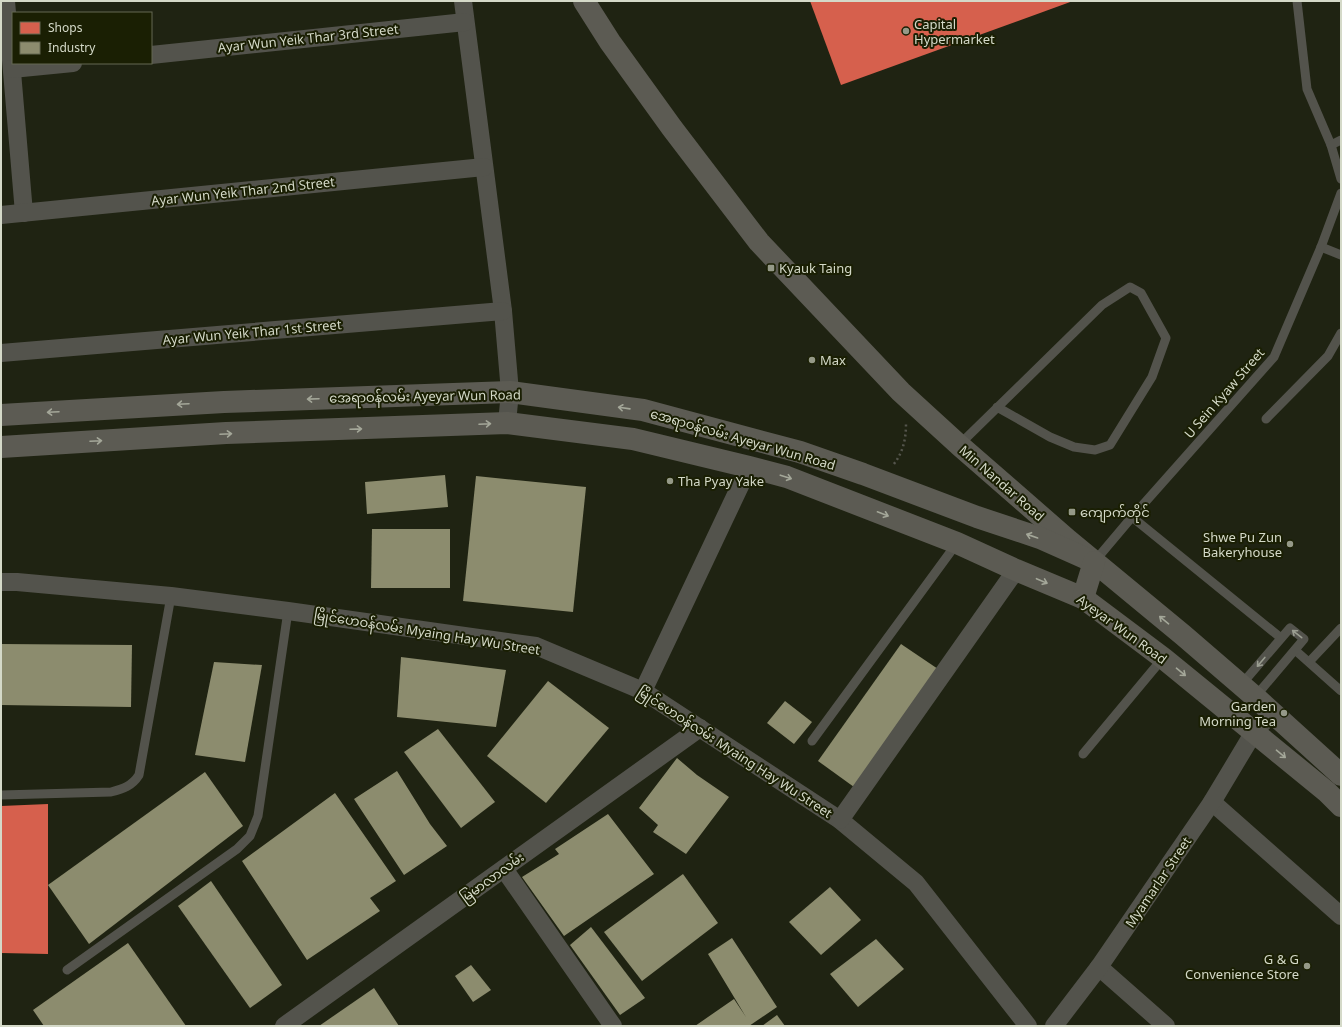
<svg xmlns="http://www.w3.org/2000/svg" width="1342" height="1027" font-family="'Noto Sans','Noto Sans Myanmar',sans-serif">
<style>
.shops{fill:#d6604d}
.industry{fill:#8c8c6e}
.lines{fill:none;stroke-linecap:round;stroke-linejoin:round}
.path{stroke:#54554c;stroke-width:2.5;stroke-dasharray:2 3;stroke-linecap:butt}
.service{stroke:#53534c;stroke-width:9}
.minor{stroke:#53534c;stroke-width:18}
.primary{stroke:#5c5b53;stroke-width:22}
.oneway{stroke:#a4a799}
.oneway2{stroke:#9a9d90}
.poi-dot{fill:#959988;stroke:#1a1f03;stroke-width:1.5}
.labels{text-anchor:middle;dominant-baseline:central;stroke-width:4;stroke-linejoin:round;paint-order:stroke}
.poi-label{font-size:13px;fill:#d4d9c8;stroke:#1a1f03;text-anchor:start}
.street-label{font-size:13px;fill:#d4d9c8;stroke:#1a1f03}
</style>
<rect width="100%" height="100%" fill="#1f2312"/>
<g class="shops">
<path d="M 810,1 L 1073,1 L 841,85 Z"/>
<path d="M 48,804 L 48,954 L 1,953 L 1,806 Z"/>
</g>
<g class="industry">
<path d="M 445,475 L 448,507 L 367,514 L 365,482 Z"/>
<path d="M 476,476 L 586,487 L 573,612 L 463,601 Z"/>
<path d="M 372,529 L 450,529 L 450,588 L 371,588 Z"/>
<path d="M 1,644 L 132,645 L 131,707 L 1,705 Z"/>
<path d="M 901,644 L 938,669 L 854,787 L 818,761 Z"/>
<path d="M 401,657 L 506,670 L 496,727 L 397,717 Z"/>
<path d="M 214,662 L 262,665 L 245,762 L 195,755 Z"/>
<path d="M 548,681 L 609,728 L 546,803 L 487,756 Z"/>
<path d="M 785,701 L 812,722 L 794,744 L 767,723 Z"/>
<path d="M 438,729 L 495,802 L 461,828 L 404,752 Z"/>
<path d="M 677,758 L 697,775 L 729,797 L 686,854 L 653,832 L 658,825 L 639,808 Z"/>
<path d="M 397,771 L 430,824 L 447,846 L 404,875 L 354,799 Z"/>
<path d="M 205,772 L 243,826 L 89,944 L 48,885 Z"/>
<path d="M 335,793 L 396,881 L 370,898 L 380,911 L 307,960 L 242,861 Z"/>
<path d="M 608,814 L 654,874 L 564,936 L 522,877 L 559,854 L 555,849 Z"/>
<path d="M 683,874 L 718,923 L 642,981 L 604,932 Z"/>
<path d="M 211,881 L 282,985 L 250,1008 L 178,906 Z"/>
<path d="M 830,887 L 861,920 L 821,955 L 789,922 Z"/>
<path d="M 591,927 L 645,998 L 620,1015 L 570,945 Z"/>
<path d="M 732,938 L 777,1007 L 749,1026 L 695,1026 L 734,999 L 746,1017 L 708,954 Z"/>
<path d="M 876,939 L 904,969 L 858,1007 L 830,974 Z"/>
<path d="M 128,943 L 186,1026 L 44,1026 L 33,1010 Z"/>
<path d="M 471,965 L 491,990 L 473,1002 L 455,976 Z"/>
<path d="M 374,988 L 399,1026 L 319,1026 Z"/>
<path d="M 777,1015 L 785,1026 L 762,1026 Z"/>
</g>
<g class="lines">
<path class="path" d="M 894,464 C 903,452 906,439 906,424"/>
<g class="service">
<path d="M 1297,1 L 1307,89 L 1331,145 L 1341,179"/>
<path d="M 1331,145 L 1341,140"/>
<path d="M 1321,247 L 1341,255"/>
<path d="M 1266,419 L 1328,356 L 1341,333"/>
<path d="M 959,445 L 1102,305 L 1130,287 L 1141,293 L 1166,338 L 1152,377 L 1110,445 L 1095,450 L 1074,447 L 1050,437 L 997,407"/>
<path d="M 1132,517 L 1281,638"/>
<path d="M 1094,562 L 1132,517 L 1274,357 L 1321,247 L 1341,193"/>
<path d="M 1295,650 L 1341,691"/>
<path d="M 1310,661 L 1341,628"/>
<path d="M 1241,685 L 1290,628 L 1304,639 L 1255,697"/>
<path d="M 812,741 L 957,543"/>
<path d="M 1083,754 L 1163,658"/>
<path d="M 1,795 L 111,792 C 123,789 132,786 139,775 L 171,596"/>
<path d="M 67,970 L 237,849 L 250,836 L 258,816 L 288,611"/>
</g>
<g class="minor">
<path d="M 6,1 L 24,213"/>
<path d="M 463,1 L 503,311 L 510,392 L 507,423"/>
<path d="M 151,55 L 465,22"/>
<path d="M 12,69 L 73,63"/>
<path d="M 1,215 L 484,167"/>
<path d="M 1,353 L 503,311"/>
<path d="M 1,582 L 17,582 L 171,596 L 288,611 L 536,646 L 643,691 L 840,820 L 916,883 L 1028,1026"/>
<path d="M 643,691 L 749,467"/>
<path d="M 1212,802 L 1341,916"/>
<path d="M 840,820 L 1016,570"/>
<path d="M 504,869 L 613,1026"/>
<path d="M 1099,967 L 1166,1026"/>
<path d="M 284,1026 L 700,728"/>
<path d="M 1054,1026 L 1099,967 L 1212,802 L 1254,732 L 1273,712"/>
</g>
<g class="primary">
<path d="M 584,1 L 610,42 L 672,128 L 759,242 L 901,392 L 959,445 L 1068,540 L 1183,635 L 1255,697 L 1341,775"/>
<path d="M 1,415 L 224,402 L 510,392 L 643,410 L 800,452 L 863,474 L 977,517 L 1040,538 L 1094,562"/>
<path d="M 1,447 L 226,433 L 507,423 L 633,439 L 749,467 L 787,477 L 957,543 L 1016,570 L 1083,598 L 1163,658 L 1327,792 L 1341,806"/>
<path d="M 1083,598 L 1094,562"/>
</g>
</g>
<defs><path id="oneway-shaft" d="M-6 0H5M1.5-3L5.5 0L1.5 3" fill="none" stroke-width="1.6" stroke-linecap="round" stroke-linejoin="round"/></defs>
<g class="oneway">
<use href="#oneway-shaft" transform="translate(313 399) rotate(178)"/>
<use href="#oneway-shaft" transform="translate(183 404) rotate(177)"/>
<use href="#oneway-shaft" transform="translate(624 408) rotate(-172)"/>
<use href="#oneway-shaft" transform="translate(53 412) rotate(177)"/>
<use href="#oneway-shaft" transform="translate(485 424) rotate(-3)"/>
<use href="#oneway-shaft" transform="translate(356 429) rotate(-2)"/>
<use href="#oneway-shaft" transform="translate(226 434) rotate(-3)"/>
<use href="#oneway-shaft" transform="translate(96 441) rotate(-3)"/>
<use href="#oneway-shaft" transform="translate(786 477) rotate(18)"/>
<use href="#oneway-shaft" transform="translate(883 514) rotate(21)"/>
<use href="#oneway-shaft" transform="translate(1032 536) rotate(-161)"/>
<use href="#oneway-shaft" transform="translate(1042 581) rotate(23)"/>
<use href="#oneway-shaft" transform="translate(1164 620) rotate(-140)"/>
<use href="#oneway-shaft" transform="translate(1181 672) rotate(40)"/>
<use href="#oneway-shaft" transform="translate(1281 754) rotate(40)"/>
</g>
<g class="oneway2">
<use href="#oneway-shaft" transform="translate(1297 634) rotate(-142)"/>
<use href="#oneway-shaft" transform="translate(1261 662) rotate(130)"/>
</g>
<g class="poi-dot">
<circle cx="906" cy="31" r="4"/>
<rect x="767" y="264" width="8" height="8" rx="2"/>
<circle cx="812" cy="360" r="4"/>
<circle cx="670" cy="481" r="4"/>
<rect x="1068" y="508" width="8" height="8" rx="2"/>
<circle cx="1290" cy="544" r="4"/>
<circle cx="1284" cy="713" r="4"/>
<circle cx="1307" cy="966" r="4"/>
</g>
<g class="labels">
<g class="poi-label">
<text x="914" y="24">Capital<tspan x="914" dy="15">Hypermarket</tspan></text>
<text x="779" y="268">Kyauk Taing</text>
<text x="820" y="360">Max</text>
<text x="678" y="481">Tha Pyay Yake</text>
<text x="1080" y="512">ကျောက်တိုင်</text>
<text x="1282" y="537" text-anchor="end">Shwe Pu Zun<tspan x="1282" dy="15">Bakeryhouse</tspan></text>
<text x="1276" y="706" text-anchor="end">Garden<tspan x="1276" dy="15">Morning Tea</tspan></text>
<text x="1299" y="959" text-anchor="end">G &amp; G<tspan x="1299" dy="15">Convenience Store</tspan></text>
</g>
<g class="street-label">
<text transform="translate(308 38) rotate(-6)">Ayar Wun Yeik Thar 3rd Street</text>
<text transform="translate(243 191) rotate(-6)">Ayar Wun Yeik Thar 2nd Street</text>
<text transform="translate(252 332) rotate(-5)">Ayar Wun Yeik Thar 1st Street</text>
<text transform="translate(1224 393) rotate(-49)">U Sein Kyaw Street</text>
<text transform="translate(425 396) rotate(-1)">အေရာဝန်လမ်း Ayeyar Wun Road</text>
<text transform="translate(743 439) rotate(16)">အေရာဝန်လမ်း Ayeyar Wun Road</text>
<text transform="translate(1002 483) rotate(41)">Min Nandar Road</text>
<text transform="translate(1122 629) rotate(36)">Ayeyar Wun Road</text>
<text transform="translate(427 632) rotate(9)">မြိုင်ဟေဝန်လမ်း Myaing Hay Wu Street</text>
<text transform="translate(735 752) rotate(33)">မြိုင်ဟေဝန်လမ်း Myaing Hay Wu Street</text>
<text transform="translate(492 877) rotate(-36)">မြမာလာလမ်း</text>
<text transform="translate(1158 882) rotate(-56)">Myamarlar Street</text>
</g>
</g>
<rect width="1342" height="1027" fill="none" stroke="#d4d9c8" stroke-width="4"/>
<rect x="12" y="12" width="140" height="52" fill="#1a1f03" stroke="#646952"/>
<rect x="20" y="22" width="20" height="12" fill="#d6604d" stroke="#646952"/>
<text x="48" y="32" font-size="12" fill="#d4d9c8">Shops</text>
<rect x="20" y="42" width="20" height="12" fill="#8c8c6e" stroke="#646952"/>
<text x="48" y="52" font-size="12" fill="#d4d9c8">Industry</text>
</svg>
